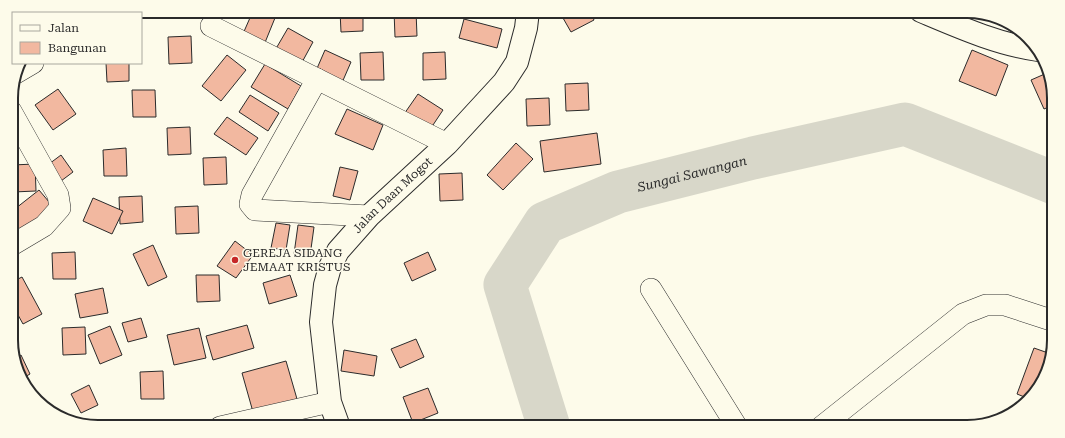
<svg xmlns="http://www.w3.org/2000/svg" width="1065" height="438" font-family="'Roboto Serif',serif">
<style>
.lines{fill:none;stroke-linecap:round;stroke-linejoin:round}
.river{stroke:#d8d7c9;stroke-width:43}
.building{fill:#f2b8a0;stroke:#2b2b2b}
.street-casing{stroke:#2b2b2b;stroke-width:22}
.secondary-casing{stroke:#2b2b2b;stroke-width:24}
.street{stroke:#fdfbea;stroke-width:21}
.secondary{stroke:#fdfbea;stroke-width:22}
.poi-dot{fill:#c62828;stroke:#fdfbea;stroke-width:1.5}
.labels{text-anchor:middle;dominant-baseline:central;stroke-width:3;stroke-linejoin:round;paint-order:stroke}
.street-label{font-size:12px;fill:#2b2b2b;stroke:#fdfbea}
.poi-label{font-size:12px;fill:#2b2b2b;stroke:#fdfbea;text-anchor:start}
.water-label{font-size:13px;font-style:italic;fill:#2b2b2b;stroke:#fdfbea}
.rim{fill:none;stroke:#2b2b2b;stroke-width:2}
</style>
<rect width="100%" height="100%" fill="#fdfbea"/>
<g class="lines">
<path class="river" id="s1" d="M 549,427 L 505,285 L 545,223 L 618,192 L 753,158 L 905,124 L 1054,183"/>
</g>
<g class="building">
<path d="M 163,11 L 186,11 L 186,17 L 164,18 Z"/>
<path d="M 253,11 L 274,11 L 277,13 L 264,45 L 242,36 Z"/>
<path d="M 340,11 L 363,11 L 363,31 L 341,32 Z"/>
<path d="M 394,11 L 416,11 L 417,36 L 395,37 Z"/>
<path d="M 559,11 L 590,11 L 594,20 L 571,32 Z"/>
<path d="M 464,19 L 502,29 L 497,48 L 459,38 Z"/>
<path d="M 288,28 L 313,42 L 300,66 L 274,52 Z"/>
<path d="M 191,36 L 192,63 L 169,64 L 168,37 Z"/>
<path d="M 325,50 L 351,62 L 341,85 L 315,73 Z"/>
<path d="M 972,50 L 1008,65 L 996,96 L 959,81 Z"/>
<path d="M 383,52 L 384,80 L 361,80 L 360,53 Z"/>
<path d="M 445,52 L 446,79 L 423,80 L 423,53 Z"/>
<path d="M 227,55 L 246,70 L 221,101 L 202,86 Z"/>
<path d="M 106,63 L 129,63 L 129,81 L 107,82 Z"/>
<path d="M 265,64 L 301,86 L 288,109 L 251,87 Z"/>
<path d="M 1047,73 L 1053,87 L 1053,105 L 1044,109 L 1031,80 Z"/>
<path d="M 588,83 L 589,110 L 566,111 L 565,84 Z"/>
<path d="M 58,89 L 76,114 L 53,130 L 35,105 Z"/>
<path d="M 132,90 L 155,90 L 156,117 L 133,117 Z"/>
<path d="M 418,94 L 443,110 L 427,134 L 402,117 Z"/>
<path d="M 250,95 L 279,113 L 268,131 L 239,112 Z"/>
<path d="M 549,98 L 550,125 L 527,126 L 526,99 Z"/>
<path d="M 347,109 L 383,125 L 373,150 L 335,134 Z"/>
<path d="M 227,117 L 258,138 L 246,155 L 214,134 Z"/>
<path d="M 190,127 L 191,154 L 168,155 L 167,128 Z"/>
<path d="M 11,133 L 17,142 L 11,145 Z"/>
<path d="M 597,133 L 601,164 L 544,172 L 540,141 Z"/>
<path d="M 516,143 L 533,159 L 503,190 L 487,175 Z"/>
<path d="M 126,148 L 127,176 L 104,176 L 103,150 Z"/>
<path d="M 61,155 L 73,172 L 61,181 L 49,164 Z"/>
<path d="M 226,157 L 227,184 L 204,185 L 203,158 Z"/>
<path d="M 35,164 L 36,191 L 13,192 L 12,165 Z"/>
<path d="M 340,167 L 358,171 L 350,200 L 333,196 Z"/>
<path d="M 462,173 L 463,200 L 440,201 L 439,174 Z"/>
<path d="M 39,190 L 55,209 L 19,238 L 12,229 L 11,212 Z"/>
<path d="M 142,196 L 143,222 L 120,224 L 119,197 Z"/>
<path d="M 93,198 L 123,211 L 112,234 L 83,221 Z"/>
<path d="M 198,206 L 199,233 L 176,234 L 175,207 Z"/>
<path d="M 276,223 L 290,225 L 286,250 L 271,248 Z"/>
<path d="M 298,225 L 314,227 L 310,256 L 294,254 Z"/>
<path d="M 235,241 L 253,255 L 236,278 L 217,266 Z"/>
<path d="M 153,245 L 167,277 L 148,286 L 133,254 Z"/>
<path d="M 75,252 L 76,279 L 53,279 L 52,253 Z"/>
<path d="M 428,252 L 436,270 L 412,281 L 404,263 Z"/>
<path d="M 196,275 L 219,275 L 220,301 L 197,302 Z"/>
<path d="M 290,275 L 297,296 L 269,304 L 263,283 Z"/>
<path d="M 22,277 L 42,314 L 23,324 L 12,304 L 12,282 Z"/>
<path d="M 103,288 L 108,313 L 80,318 L 75,294 Z"/>
<path d="M 12,314 L 13,340 L 12,340 Z"/>
<path d="M 141,318 L 147,337 L 128,342 L 122,323 Z"/>
<path d="M 247,325 L 254,348 L 213,360 L 206,336 Z"/>
<path d="M 110,326 L 122,355 L 100,364 L 88,335 Z"/>
<path d="M 85,327 L 86,354 L 63,355 L 62,328 Z"/>
<path d="M 199,328 L 206,358 L 174,365 L 167,335 Z"/>
<path d="M 416,339 L 424,357 L 400,368 L 391,349 Z"/>
<path d="M 1034,348 L 1051,354 L 1047,373 L 1027,398 L 1017,394 Z"/>
<path d="M 344,350 L 377,356 L 374,376 L 341,371 Z"/>
<path d="M 21,355 L 30,374 L 23,378 L 15,358 Z"/>
<path d="M 286,361 L 297,399 L 253,412 L 242,373 Z"/>
<path d="M 163,371 L 164,399 L 141,399 L 140,372 Z"/>
<path d="M 89,385 L 98,405 L 81,413 L 71,394 Z"/>
<path d="M 428,388 L 438,413 L 413,423 L 403,397 Z"/>
</g>
<g class="lines">
<g class="street-casing">
<g id="street">
<path d="M 98,13 L 101,11"/>
<path d="M 211,26 L 447,144"/>
<path d="M 16,73 L 33,63"/>
<path d="M 317,79 L 252,195 L 250,204 L 255,210 L 369,216"/>
<path d="M 11,111 L 58,195 L 60,208 L 44,226 L 12,245"/>
<path d="M 651,289 L 737,427"/>
<path d="M 220,427 L 330,402"/>
<path d="M 821,427 L 963,314 L 986,305 L 1005,305 L 1054,321"/>
</g>
</g>
<g class="secondary-casing">
<g id="secondary">
<path d="M 921,11 C 959,27 997,44 1038,50"/>
<path id="s2" d="M 339,427 L 330,402 L 321,322 L 325,285 L 330,267 L 338,251 L 369,216 L 447,144 L 504,82 L 517,62 L 526,28 L 528,11"/>
</g>
</g>
<use href="#street" class="street"/>
<use href="#secondary" class="secondary"/>
</g>
<circle class="poi-dot" cx="235" cy="260" r="4"/>
<g class="labels">
<g class="street-label">
<text stroke="none"><textPath href="#s2" startOffset="259">Jalan Daan Mogot</textPath></text>
</g>
<g class="poi-label">
<text x="243" y="253">GEREJA SIDANG<tspan x="243" dy="14">JEMAAT KRISTUS</tspan></text>
</g>
<g class="water-label">
<text stroke="none"><textPath href="#s1" startOffset="378">Sungai Sawangan</textPath></text>
</g>
</g>
<path d="M0 0H1065V438H0ZM98 18H967A80 80 0 0 1 1047 98V340A80 80 0 0 1 967 420H98A80 80 0 0 1 18 340V98A80 80 0 0 1 98 18Z" fill="#fdfbea" fill-rule="evenodd"/>
<path class="rim" d="M98 18H967A80 80 0 0 1 1047 98V340A80 80 0 0 1 967 420H98A80 80 0 0 1 18 340V98A80 80 0 0 1 98 18Z"/>
<rect x="12" y="12" width="130" height="52" fill="#fdfbea" stroke="#a9a89e"/>
<rect x="20" y="25" width="20" height="6" fill="#fdfbea" stroke="#a9a89e"/>
<text x="48" y="32" font-size="12" fill="#2b2b2b">Jalan</text>
<rect x="20" y="42" width="20" height="12" fill="#f2b8a0" stroke="#a9a89e"/>
<text x="48" y="52" font-size="12" fill="#2b2b2b">Bangunan</text>
</svg>
